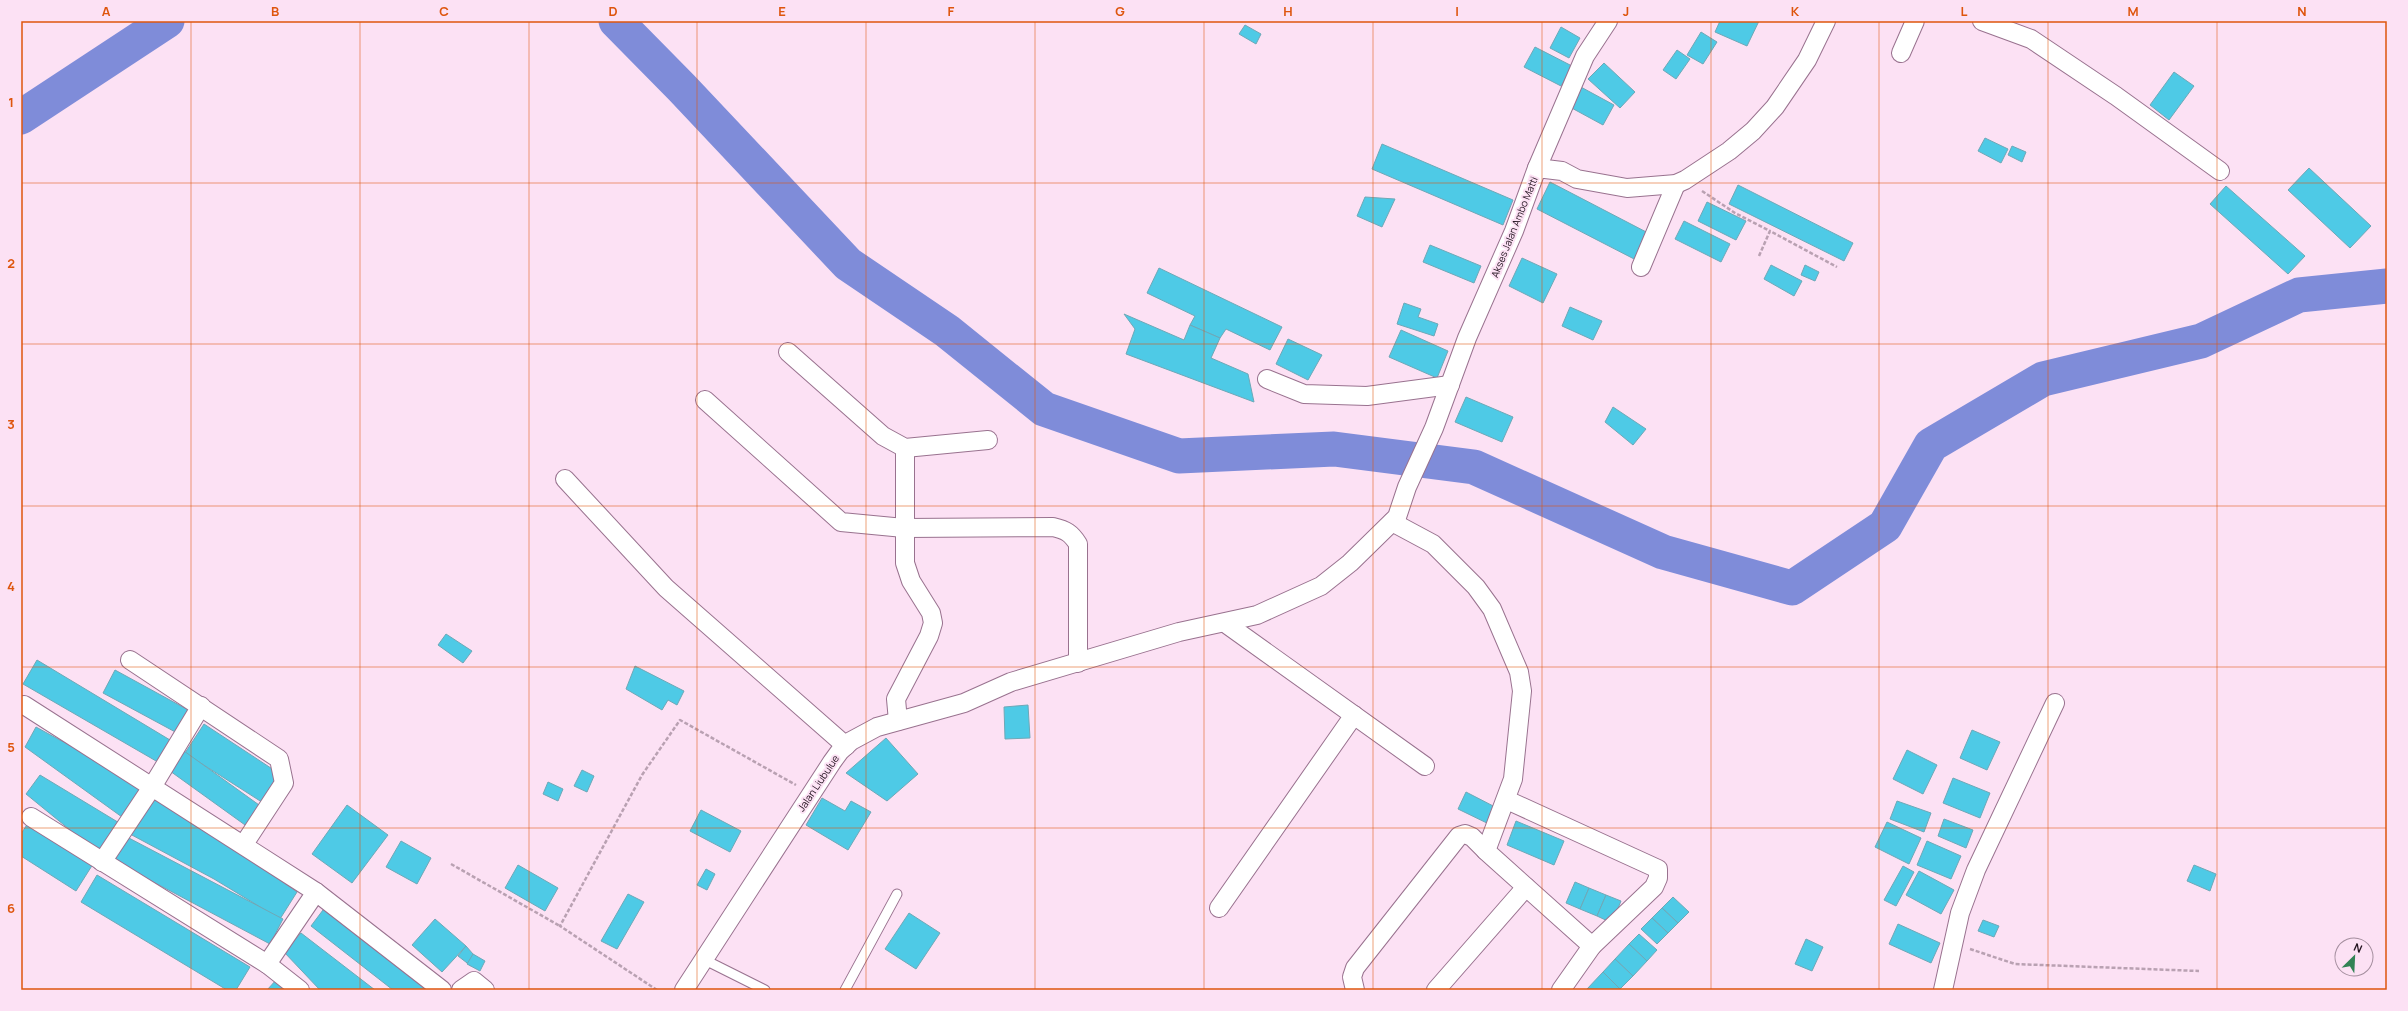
<svg xmlns="http://www.w3.org/2000/svg" width="2408" height="1011" font-family="Manrope,sans-serif">
<style>
.lines{fill:none;stroke-linecap:round;stroke-linejoin:round}
.river{stroke:#7f8cd9;stroke-width:35}
.building{fill:#4ecae6;stroke:#6ea8b7}
.service-casing{stroke:#99728f;stroke-width:11}
.minor-casing{stroke:#99728f;stroke-width:20}
.path{stroke:#b9a1b2;stroke-width:2.5;stroke-dasharray:4 2;stroke-linecap:butt}
.service{stroke:#fff;stroke-width:9}
.minor{stroke:#fff;stroke-width:18}
.grid{fill:none;stroke:#de550d;stroke-width:1;stroke-opacity:0.55}
.labels{text-anchor:middle;dominant-baseline:central;stroke-width:4;stroke-linejoin:round;paint-order:stroke}
.street-label{font-size:10px;fill:#21121e;stroke:#fce1f4}
.neatline{fill:none;stroke:#de550d;stroke-width:1.5}
.grid-label{font-size:13px;text-anchor:middle;font-weight:bold;fill:#de550d}
</style>
<rect width="100%" height="100%" fill="#fce1f4"/>
<g class="lines">
<g class="river">
<path d="M 616,21 L 682,88 L 848,264 L 947,331 L 1044,409 L 1179,456 L 1334,449 L 1474,467 L 1663,552 L 1792,588 L 1885,526 L 1931,445 L 2043,379 L 2201,341 L 2299,295 L 2387,286"/>
<path d="M 21,117 L 167,21"/>
</g>
</g>
<g class="building">
<path d="M 1720,21 L 1759,21 L 1747,46 L 1715,32 Z"/>
<path d="M 1245,25 L 1261,34 L 1256,44 L 1239,34 Z"/>
<path d="M 1561,27 L 1580,38 L 1569,58 L 1550,48 Z"/>
<path d="M 1701,32 L 1717,42 L 1703,64 L 1687,55 Z"/>
<path d="M 1535,47 L 1572,66 L 1561,86 L 1524,67 Z"/>
<path d="M 1677,50 L 1690,59 L 1676,79 L 1663,70 Z"/>
<path d="M 1604,63 L 1635,92 L 1620,108 L 1588,79 Z"/>
<path d="M 2174,72 L 2194,86 L 2169,120 L 2150,105 Z"/>
<path d="M 1579,86 L 1614,105 L 1603,125 L 1568,106 Z"/>
<path d="M 1985,138 L 2008,149 L 2001,163 L 1978,151 Z"/>
<path d="M 1382,144 L 1513,200 L 1503,225 L 1372,169 Z"/>
<path d="M 2012,146 L 2026,152 L 2022,162 L 2008,155 Z"/>
<path d="M 2309,168 L 2371,226 L 2350,248 L 2288,190 Z"/>
<path d="M 1550,182 L 1652,235 L 1638,261 L 1537,209 Z"/>
<path d="M 1738,185 L 1853,243 L 1844,261 L 1729,204 Z"/>
<path d="M 2226,186 L 2305,256 L 2288,274 L 2210,204 Z"/>
<path d="M 1365,197 L 1395,199 L 1382,227 L 1357,216 Z"/>
<path d="M 1707,202 L 1746,221 L 1736,240 L 1698,221 Z"/>
<path d="M 1684,221 L 1730,244 L 1721,262 L 1675,239 Z"/>
<path d="M 1430,245 L 1481,266 L 1474,283 L 1423,262 Z"/>
<path d="M 1522,258 L 1557,274 L 1543,303 L 1509,286 Z"/>
<path d="M 1771,265 L 1802,281 L 1794,296 L 1764,279 Z"/>
<path d="M 1805,265 L 1819,272 L 1815,281 L 1801,275 Z"/>
<path d="M 1159,268 L 1282,327 L 1270,350 L 1226,329 L 1220,338 L 1190,325 L 1195,316 L 1147,293 Z"/>
<path d="M 1404,303 L 1421,309 L 1418,317 L 1438,324 L 1434,336 L 1397,324 Z"/>
<path d="M 1570,307 L 1602,321 L 1593,340 L 1562,326 Z"/>
<path d="M 1124,314 L 1184,340 L 1190,325 L 1220,338 L 1211,358 L 1248,374 L 1254,402 L 1126,354 L 1135,329 Z"/>
<path d="M 1401,330 L 1448,351 L 1437,378 L 1389,357 Z"/>
<path d="M 1288,339 L 1322,355 L 1308,380 L 1276,364 Z"/>
<path d="M 1466,397 L 1513,417 L 1502,442 L 1455,422 Z"/>
<path d="M 1613,407 L 1646,429 L 1633,445 L 1605,422 Z"/>
<path d="M 446,634 L 472,651 L 463,663 L 438,645 Z"/>
<path d="M 37,660 L 175,743 L 163,765 L 23,684 Z"/>
<path d="M 635,666 L 684,691 L 677,705 L 668,700 L 662,710 L 626,689 Z"/>
<path d="M 115,670 L 190,711 L 179,734 L 103,693 Z"/>
<path d="M 1028,705 L 1030,738 L 1005,739 L 1004,707 Z"/>
<path d="M 204,724 L 286,778 L 268,806 L 185,753 Z"/>
<path d="M 36,727 L 144,786 L 122,817 L 25,747 Z"/>
<path d="M 1972,730 L 2000,742 L 1987,770 L 1960,758 Z"/>
<path d="M 886,738 L 918,774 L 887,801 L 846,773 Z"/>
<path d="M 1907,750 L 1937,765 L 1923,794 L 1893,779 Z"/>
<path d="M 184,751 L 266,810 L 252,830 L 170,771 Z"/>
<path d="M 582,770 L 594,776 L 587,792 L 574,786 Z"/>
<path d="M 40,775 L 121,824 L 102,856 L 26,794 Z"/>
<path d="M 1953,778 L 1990,793 L 1980,818 L 1943,803 Z"/>
<path d="M 548,782 L 563,789 L 558,801 L 543,794 Z"/>
<path d="M 1466,792 L 1499,809 L 1491,825 L 1458,809 Z"/>
<path d="M 157,794 L 297,892 L 280,919 L 214,879 L 130,834 Z"/>
<path d="M 822,798 L 845,811 L 851,801 L 871,812 L 848,850 L 806,825 Z"/>
<path d="M 1897,801 L 1931,813 L 1924,832 L 1890,819 Z"/>
<path d="M 347,805 L 388,835 L 352,883 L 312,854 Z"/>
<path d="M 701,810 L 741,831 L 730,852 L 690,831 Z"/>
<path d="M 1944,819 L 1973,830 L 1966,848 L 1938,836 Z"/>
<path d="M 1516,821 L 1564,841 L 1554,865 L 1507,845 Z"/>
<path d="M 1887,822 L 1921,838 L 1909,864 L 1875,847 Z"/>
<path d="M 28,823 L 93,864 L 76,891 L 21,856 L 21,834 Z"/>
<path d="M 127,837 L 283,919 L 270,944 L 114,861 Z"/>
<path d="M 401,841 L 431,858 L 417,884 L 386,867 Z"/>
<path d="M 1927,841 L 1961,856 L 1951,879 L 1917,865 Z"/>
<path d="M 518,865 L 558,888 L 545,911 L 505,888 Z"/>
<path d="M 2194,865 L 2216,874 L 2210,891 L 2187,881 Z"/>
<path d="M 1903,866 L 1914,872 L 1896,906 L 1884,900 Z"/>
<path d="M 706,869 L 715,874 L 707,890 L 697,885 Z"/>
<path d="M 1919,871 L 1954,890 L 1941,914 L 1906,895 Z"/>
<path d="M 97,875 L 250,967 L 236,990 L 227,990 L 81,902 Z"/>
<path d="M 1575,882 L 1589,888 L 1580,909 L 1566,903 Z"/>
<path d="M 1589,888 L 1606,895 L 1597,916 L 1580,909 Z"/>
<path d="M 628,894 L 644,902 L 617,949 L 601,941 Z"/>
<path d="M 1606,895 L 1621,901 L 1612,923 L 1597,916 Z"/>
<path d="M 1673,897 L 1689,912 L 1678,923 L 1662,908 Z"/>
<path d="M 326,906 L 433,990 L 393,990 L 311,926 Z"/>
<path d="M 1662,908 L 1678,923 L 1668,933 L 1652,918 Z"/>
<path d="M 909,913 L 940,933 L 916,969 L 885,949 Z"/>
<path d="M 1652,918 L 1668,933 L 1657,944 L 1641,929 Z"/>
<path d="M 435,919 L 466,946 L 442,972 L 412,945 Z"/>
<path d="M 1983,920 L 1999,926 L 1994,937 L 1978,931 Z"/>
<path d="M 1898,924 L 1940,943 L 1931,963 L 1889,944 Z"/>
<path d="M 301,933 L 375,990 L 320,990 L 284,952 Z"/>
<path d="M 1639,934 L 1657,950 L 1647,961 L 1629,944 Z"/>
<path d="M 1806,939 L 1823,947 L 1812,971 L 1795,964 Z"/>
<path d="M 1629,944 L 1647,961 L 1633,976 L 1615,959 Z"/>
<path d="M 466,946 L 473,954 L 471,966 L 458,956 Z"/>
<path d="M 473,954 L 485,961 L 480,971 L 467,964 Z"/>
<path d="M 1615,959 L 1633,976 L 1620,989 L 1603,972 Z"/>
<path d="M 1603,972 L 1620,989 L 1619,990 L 1587,989 Z"/>
<path d="M 277,979 L 294,990 L 267,990 Z"/>
</g>
<g class="lines">
<g class="service-casing">
<g id="service">
<path d="M 703,959 L 765,990"/>
<path d="M 845,990 L 897,894"/>
</g>
</g>
<g class="minor-casing">
<g id="minor">
<path d="M 1982,21 L 2031,39 L 2116,96 L 2220,171"/>
<path d="M 1901,53 L 1915,21"/>
<path d="M 1537,168 L 1585,56 L 1608,21"/>
<path d="M 1641,267 L 1676,184"/>
<path d="M 788,352 L 883,436 L 905,448 L 988,440"/>
<path d="M 1267,379 L 1304,394 L 1367,396 L 1450,385"/>
<path d="M 705,400 L 841,522 L 904,528 L 1053,527 C 1066,530 1071,533 1078,544 L 1078,663"/>
<path d="M 565,479 L 666,588 L 846,746"/>
<path d="M 1392,522 L 1433,544 L 1476,587 L 1492,609 L 1519,672 L 1522,691 L 1513,779 L 1486,851 L 1592,946 L 1561,990"/>
<path d="M 1225,623 L 1425,766"/>
<path d="M 130,660 L 279,759 L 284,783 L 244,844"/>
<path d="M 24,705 L 316,892 L 442,990"/>
<path d="M 898,721 L 896,699 L 929,636 L 933,623 L 931,613 L 911,581 L 905,563 L 905,448"/>
<path d="M 1507,800 L 1658,869 L 1658,878 L 1654,887 L 1592,946"/>
<path d="M 31,817 L 267,964 L 300,990"/>
<path d="M 102,862 L 152,787 L 201,706"/>
<path d="M 1219,908 L 1354,715"/>
<path d="M 267,964 L 316,892"/>
<path d="M 461,990 L 474,981 L 485,990"/>
<path d="M 684,990 L 832,762 L 840,751 L 851,741 L 877,727 L 964,703 L 1011,682 L 1179,632 L 1257,615 L 1321,586 L 1350,563 L 1397,517 L 1407,487 L 1434,428 L 1467,338 L 1514,231 L 1537,168 L 1562,171 L 1577,179 L 1627,188 L 1676,184 L 1685,180 L 1729,151 L 1753,131 L 1775,107 L 1807,60 L 1826,21"/>
<path d="M 1355,990 L 1352,977 L 1355,968 L 1459,836 L 1465,834 L 1472,837 L 1486,851"/>
<path d="M 1436,990 L 1526,887"/>
<path d="M 1943,990 L 1960,913 L 1976,870 L 2055,703"/>
</g>
</g>
<g class="path">
<path d="M 1702,191 L 1735,213 L 1770,231"/>
<path d="M 1759,256 L 1770,231 L 1837,267"/>
<path d="M 451,864 L 560,926"/>
<path d="M 1970,949 L 2015,964 L 2199,971"/>
<path d="M 657,990 L 560,926 L 642,775 L 680,720 L 796,785"/>
</g>
<use href="#service" class="service"/>
<use href="#minor" class="minor"/>
</g>
<path class="grid" d="M 191,21 L 191,990M 360,21 L 360,990M 529,21 L 529,990M 697,21 L 697,990M 866,21 L 866,990M 1035,21 L 1035,990M 1204,21 L 1204,990M 1373,21 L 1373,990M 1542,21 L 1542,990M 1711,21 L 1711,990M 1879,21 L 1879,990M 2048,21 L 2048,990M 2217,21 L 2217,990M 21,183 L 2387,183M 21,344 L 2387,344M 21,506 L 2387,506M 21,667 L 2387,667M 21,828 L 2387,828"/>
<g class="labels">
<g class="street-label">
<text transform="translate(1514 227) rotate(-68)">Akses Jalan Ambo Matti</text>
<text transform="translate(818 783) rotate(-56)">Jalan Liubulue</text>
</g>
</g>
<rect width="2408" height="1011" fill="none" stroke="#fce1f4" stroke-width="44"/>
<g transform="translate(2354 957) rotate(24)"><circle r="19" fill="#fce1f4" stroke="#a48e9e"/>
<path d="M0-3L7 15L0 10L-7 15Z" fill="#328355"/>
<text y="-6" font-size="11" font-weight="bold" text-anchor="middle" fill="#21121e">N</text>
</g>
<rect x="22" y="22" width="2364" height="967" class="neatline"/>
<g class="grid-label">
<text x="106" y="16">A</text>
<text x="275" y="16">B</text>
<text x="444" y="16">C</text>
<text x="613" y="16">D</text>
<text x="782" y="16">E</text>
<text x="951" y="16">F</text>
<text x="1120" y="16">G</text>
<text x="1288" y="16">H</text>
<text x="1457" y="16">I</text>
<text x="1626" y="16">J</text>
<text x="1795" y="16">K</text>
<text x="1964" y="16">L</text>
<text x="2133" y="16">M</text>
<text x="2302" y="16">N</text>
<text x="11" y="107">1</text>
<text x="11" y="268">2</text>
<text x="11" y="429">3</text>
<text x="11" y="591">4</text>
<text x="11" y="752">5</text>
<text x="11" y="913">6</text>
</g>
</svg>
